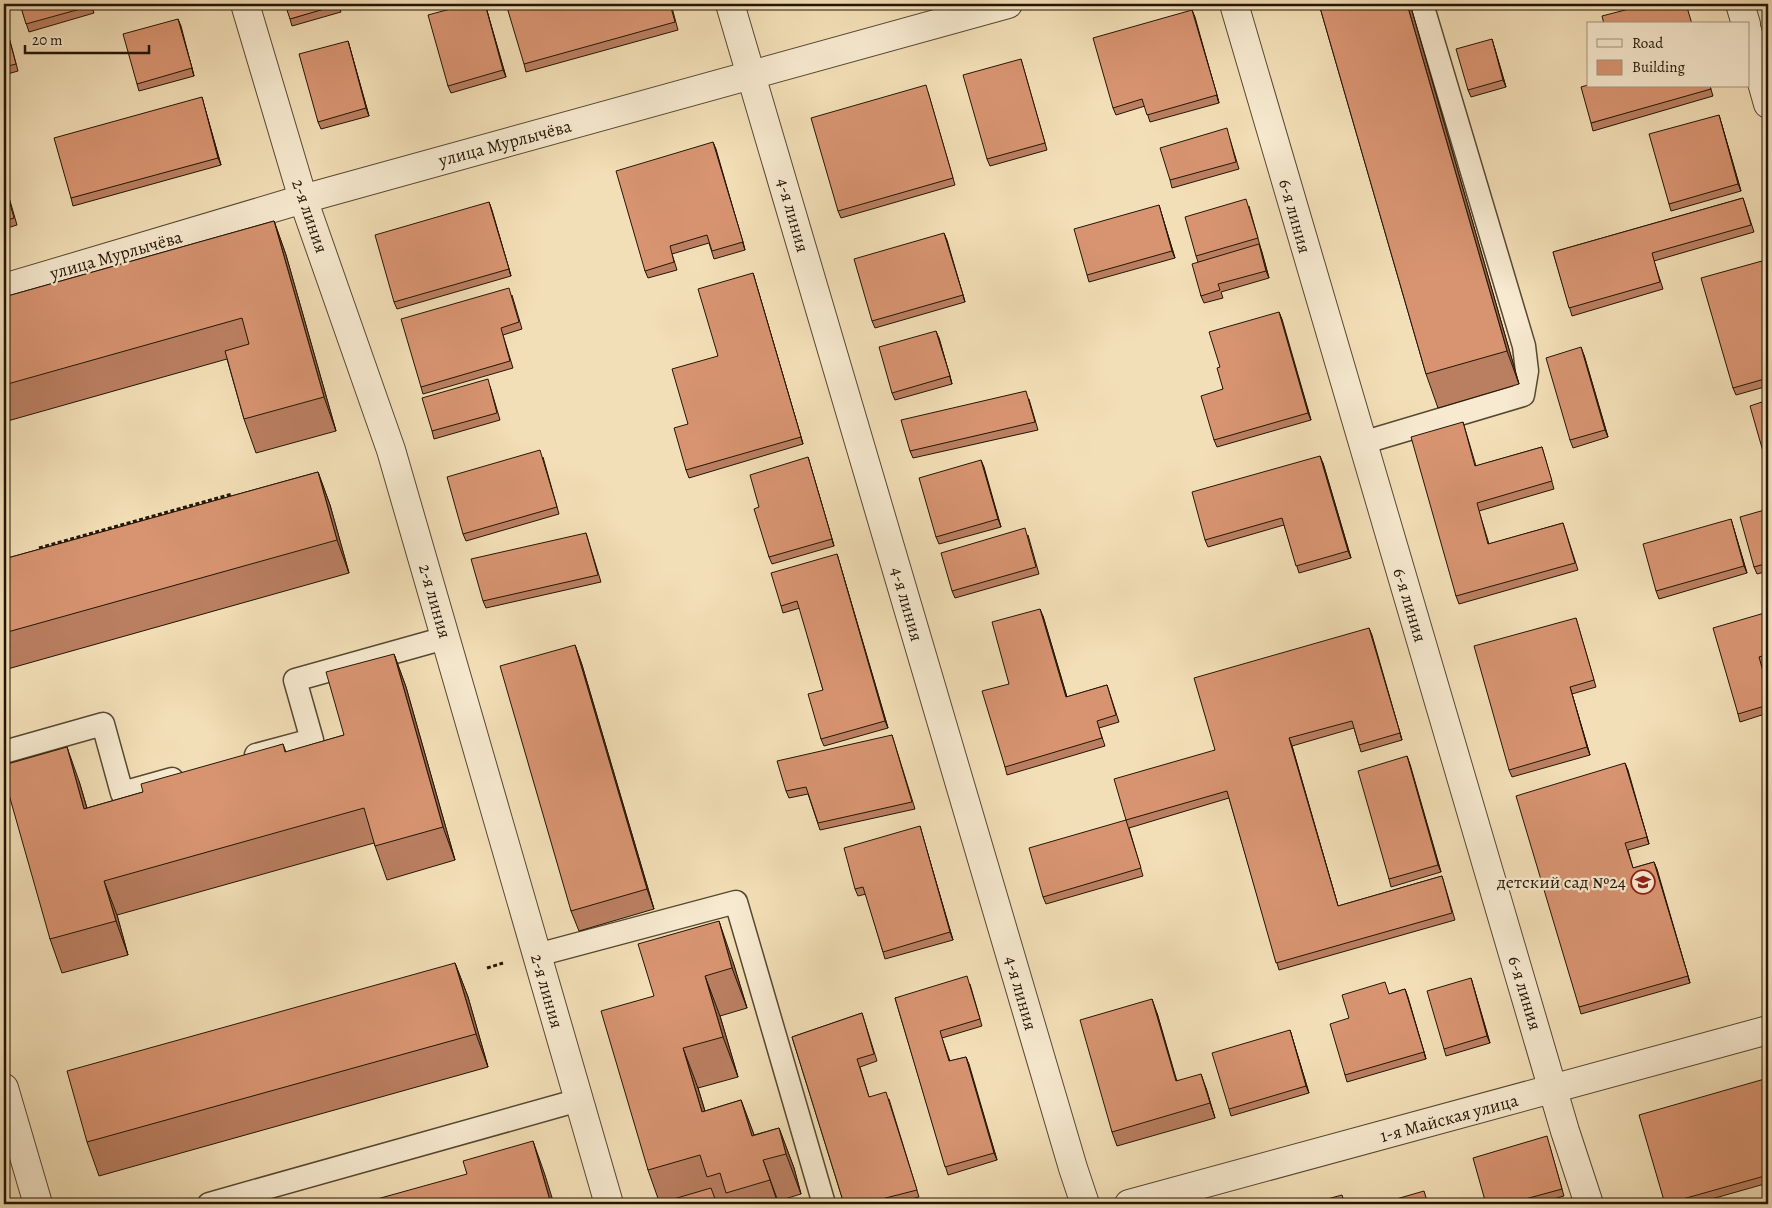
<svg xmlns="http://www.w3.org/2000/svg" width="1772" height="1208" font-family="Alegreya,serif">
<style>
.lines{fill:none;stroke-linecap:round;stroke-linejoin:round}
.service-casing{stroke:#574832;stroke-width:25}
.minor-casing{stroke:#574832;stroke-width:30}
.tertiary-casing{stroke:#574832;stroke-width:30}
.path{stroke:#231505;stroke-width:3;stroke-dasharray:4 2.5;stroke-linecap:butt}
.service{stroke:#f7ead0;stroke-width:22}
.minor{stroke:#f7ead0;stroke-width:28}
.tertiary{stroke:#f7ead0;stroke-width:28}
.wall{fill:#ba7f61;stroke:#231505}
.shaded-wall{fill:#97684f;stroke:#231505}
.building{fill:#d89471;stroke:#231505}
.labels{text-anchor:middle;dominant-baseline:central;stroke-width:4.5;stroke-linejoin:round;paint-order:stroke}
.street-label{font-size:18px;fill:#231505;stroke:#f7ead0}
.poi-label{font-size:18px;fill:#231505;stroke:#f7ead0;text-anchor:end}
</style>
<rect width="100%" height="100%" fill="#f3dfb7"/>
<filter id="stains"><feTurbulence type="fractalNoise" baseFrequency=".004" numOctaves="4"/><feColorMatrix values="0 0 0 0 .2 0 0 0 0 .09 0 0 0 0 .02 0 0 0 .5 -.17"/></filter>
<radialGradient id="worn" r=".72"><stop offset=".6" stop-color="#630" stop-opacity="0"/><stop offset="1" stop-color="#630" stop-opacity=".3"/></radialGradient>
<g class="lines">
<g class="service-casing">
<g id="service">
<path d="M 1362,443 L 1523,395 L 1527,371 L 1524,346 L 1422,4"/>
<path d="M 4,752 L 103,724 L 122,793 L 172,779"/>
<path d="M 256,755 L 312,740 L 295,680 L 445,638"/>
<path d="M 537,955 L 736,902 L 824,1204"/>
<path d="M 209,1204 L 579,1100"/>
</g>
</g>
<g class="minor-casing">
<g id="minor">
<path d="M 730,4 L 1073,1168 L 1085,1204"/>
<path d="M 1234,4 L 1565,1131 L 1589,1204"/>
<path d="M 1740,4 L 1746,24"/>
<path d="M 1748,33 L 1768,104"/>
</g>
</g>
<g class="tertiary-casing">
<g id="tertiary">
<path d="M 245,4 L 303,199 L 391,450 L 609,1204"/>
<path d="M 4,288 L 303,199 L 1008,4"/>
<path d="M 4,1088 L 38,1204"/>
<path d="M 1129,1204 L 1768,1030"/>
</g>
</g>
<g class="path">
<path d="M 39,548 L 232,494"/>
<path d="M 487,968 L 503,963"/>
</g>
<use href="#service" class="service"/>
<use href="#minor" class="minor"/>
<use href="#tertiary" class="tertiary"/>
</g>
<g class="wall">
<path d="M 20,4 L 91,4 L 94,13 L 29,32 Z"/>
<path d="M 338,4 L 341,12 L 292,26 L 290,19 Z"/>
<path d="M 485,4 L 506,77 L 451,93 L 448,86 Z"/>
<path d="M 671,4 L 678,30 L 526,72 L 524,64 Z"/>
<path d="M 1319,4 L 1410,4 L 1519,384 L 1438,408 L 1426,374 Z"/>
<path d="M 1192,10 L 1219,103 L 1150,122 L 1145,106 L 1116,115 L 1113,108 Z"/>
<path d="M 4,18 L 18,71 L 4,75 Z"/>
<path d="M 178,19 L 194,76 L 139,91 L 137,84 Z"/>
<path d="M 348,41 L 369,116 L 321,129 L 318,122 Z"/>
<path d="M 1494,46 L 1506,87 L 1471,97 L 1468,90 Z"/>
<path d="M 1021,59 L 1047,150 L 990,166 L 987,159 Z"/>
<path d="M 1710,86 L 1713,96 L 1593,131 L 1591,123 Z"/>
<path d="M 928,92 L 955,185 L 841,218 L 838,211 Z"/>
<path d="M 204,105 L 221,165 L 73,206 L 71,198 Z"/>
<path d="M 1721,122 L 1741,191 L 1671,211 L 1669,204 Z"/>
<path d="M 1229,136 L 1239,169 L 1172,188 L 1170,180 Z"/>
<path d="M 713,142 L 745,250 L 714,259 L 709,243 L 672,254 L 677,270 L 648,278 L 645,271 Z"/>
<path d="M 4,180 L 17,225 L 4,229 Z"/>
<path d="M 1743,198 L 1754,232 L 1654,261 L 1663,289 L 1572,316 L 1553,252 Z"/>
<path d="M 489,202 L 511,276 L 397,309 L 394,302 Z"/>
<path d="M 1249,206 L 1269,278 L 1221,292 L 1223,298 L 1204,303 L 1201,296 L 1198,262 L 1196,256 Z"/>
<path d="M 1161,212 L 1175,258 L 1089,282 L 1087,275 Z"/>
<path d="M 274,221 L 286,255 L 336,431 L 256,453 L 244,419 L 227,359 L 4,422 L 4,297 Z"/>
<path d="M 944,233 L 965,302 L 875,328 L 872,321 Z"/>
<path d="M 1764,268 L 1768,282 L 1768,386 L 1736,395 L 1733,388 Z"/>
<path d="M 753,273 L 803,444 L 689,478 L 686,470 L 688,424 L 718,356 Z"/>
<path d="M 512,295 L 522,329 L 503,335 L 513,368 L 423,394 L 421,387 Z"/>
<path d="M 1279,312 L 1311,420 L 1217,447 L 1214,440 L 1223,389 L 1220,367 Z"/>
<path d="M 939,338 L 952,384 L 895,400 L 892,393 Z"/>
<path d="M 1584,355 L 1608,437 L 1573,448 L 1570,440 Z"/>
<path d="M 490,386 L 500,420 L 434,439 L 432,431 Z"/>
<path d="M 1029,399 L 1038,430 L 913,458 L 910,451 Z"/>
<path d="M 1768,400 L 1768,462 L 1766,463 L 1764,455 Z"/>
<path d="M 1463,422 L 1476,466 L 1542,447 L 1554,489 L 1479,511 L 1489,544 L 1563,523 L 1578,570 L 1459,604 L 1456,596 Z"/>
<path d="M 543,457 L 559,514 L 466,541 L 463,534 Z"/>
<path d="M 808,457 L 834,546 L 772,564 L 769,557 L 759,507 Z"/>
<path d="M 981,460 L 1001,527 L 939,544 L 936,537 Z"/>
<path d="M 1323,463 L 1351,558 L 1299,573 L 1284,525 L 1208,547 L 1205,540 Z"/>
<path d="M 318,472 L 330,505 L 349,573 L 4,670 L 4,559 Z"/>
<path d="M 1768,509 L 1768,571 L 1757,574 L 1754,567 Z"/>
<path d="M 1733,526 L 1747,573 L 1659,599 L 1656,591 Z"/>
<path d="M 586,533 L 601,582 L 486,608 L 483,601 Z"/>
<path d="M 1028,535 L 1039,574 L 955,598 L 952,591 Z"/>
<path d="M 839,561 L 888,728 L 824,746 L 821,739 L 823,690 L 800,608 L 783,613 L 781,606 Z"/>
<path d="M 1768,612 L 1768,662 L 1762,664 L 1768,687 L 1768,713 L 1740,722 L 1738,714 Z"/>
<path d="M 1043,616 L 1067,697 L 1107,685 L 1119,722 L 1099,728 L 1105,746 L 1007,775 L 1005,767 L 1009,684 Z"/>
<path d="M 1576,618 L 1596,687 L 1572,694 L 1590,755 L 1512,777 L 1509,770 Z"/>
<path d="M 1369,628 L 1402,740 L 1361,752 L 1354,728 L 1292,746 L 1338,906 L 1442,876 L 1455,920 L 1279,970 L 1229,798 L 1129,828 L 1143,876 L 1046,904 L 1043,897 L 1126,820 Z"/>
<path d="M 575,645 L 582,665 L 654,909 L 579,931 L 571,911 Z"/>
<path d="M 394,654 L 406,687 L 455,860 L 387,880 L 374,843 L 117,915 L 128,955 L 62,973 L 50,939 L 79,781 L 87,808 L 143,792 L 283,744 L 286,752 L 344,735 Z"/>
<path d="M 892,735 L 915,809 L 820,830 L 808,794 L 789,798 L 786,791 Z"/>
<path d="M 1407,756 L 1441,872 L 1391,887 L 1389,879 Z"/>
<path d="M 1625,763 L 1649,844 L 1628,850 L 1633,868 L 1654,862 L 1690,983 L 1581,1014 L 1579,1007 Z"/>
<path d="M 922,834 L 953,940 L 885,959 L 866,894 L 858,896 L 855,889 Z"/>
<path d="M 733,962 L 747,1008 L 720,1016 L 738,1077 L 698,1088 L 705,1111 L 741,1100 L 754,1135 L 779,1128 L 794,1168 L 801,1194 L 778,1201 L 779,1204 L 660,1204 L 648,1170 L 654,996 Z"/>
<path d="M 455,963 L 468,997 L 488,1067 L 99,1176 L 87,1142 Z"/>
<path d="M 1471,978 L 1490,1043 L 1446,1056 L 1444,1049 Z"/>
<path d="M 970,984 L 982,1026 L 942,1038 L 950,1061 L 966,1057 L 997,1160 L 948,1175 L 895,998 Z"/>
<path d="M 1405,989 L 1426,1059 L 1347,1082 L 1345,1075 L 1349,1018 L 1389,994 Z"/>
<path d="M 862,1013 L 877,1061 L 860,1067 L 869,1097 L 889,1099 L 919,1197 L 892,1204 L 844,1204 L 792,1037 Z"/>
<path d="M 1157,1013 L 1176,1080 L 1206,1088 L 1215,1118 L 1117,1146 L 1112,1132 Z"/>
<path d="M 1290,1030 L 1309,1093 L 1231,1116 L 1229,1109 Z"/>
<path d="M 1768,1078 L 1768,1183 L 1694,1204 L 1665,1204 Z"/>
<path d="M 1549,1144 L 1564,1196 L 1535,1204 L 1486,1204 Z"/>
</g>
<g class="shaded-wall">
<path d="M 485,4 L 506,77 L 503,70 Z"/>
<path d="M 1407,4 L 1410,4 L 1519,384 L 1507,351 Z"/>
<path d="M 1192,10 L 1195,17 L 1219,103 L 1217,95 Z"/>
<path d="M 178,19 L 181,26 L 194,76 L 192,68 Z"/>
<path d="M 1492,39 L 1494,46 L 1506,87 L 1503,80 Z"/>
<path d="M 348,41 L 350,48 L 369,116 L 366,108 Z"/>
<path d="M 202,97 L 204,105 L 221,165 L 218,158 Z"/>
<path d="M 1719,115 L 1721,122 L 1741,191 L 1738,184 Z"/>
<path d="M 713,142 L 716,149 L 745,250 L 743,242 Z"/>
<path d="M 489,202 L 492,210 L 511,276 L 509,269 Z"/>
<path d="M 1159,205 L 1161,212 L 1175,258 L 1172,251 Z"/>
<path d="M 274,221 L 286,255 L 336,431 L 324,397 Z"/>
<path d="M 944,233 L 947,240 L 965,302 L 963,295 Z"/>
<path d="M 1259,244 L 1262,252 L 1269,278 L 1266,271 Z"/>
<path d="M 753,273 L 755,281 L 803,444 L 801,437 Z"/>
<path d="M 1279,312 L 1282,319 L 1311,420 L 1308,413 Z"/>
<path d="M 936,331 L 939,338 L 952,384 L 950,376 Z"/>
<path d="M 1581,347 L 1584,355 L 1608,437 L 1605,430 Z"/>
<path d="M 1320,456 L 1323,463 L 1351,558 L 1348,551 Z"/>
<path d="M 808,457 L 810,465 L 834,546 L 832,539 Z"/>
<path d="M 981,460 L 984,467 L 1001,527 L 998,519 Z"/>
<path d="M 318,472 L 330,505 L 349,573 L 337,540 Z"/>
<path d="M 1731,519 L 1733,526 L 1747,573 L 1744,566 Z"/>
<path d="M 837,554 L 839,561 L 888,728 L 885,721 Z"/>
<path d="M 1040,609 L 1043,616 L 1069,704 L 1066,697 Z"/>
<path d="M 1369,628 L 1372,635 L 1402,740 L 1400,733 Z"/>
<path d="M 575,645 L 582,665 L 654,909 L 647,889 Z"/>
<path d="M 394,654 L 406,687 L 455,860 L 443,827 Z"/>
<path d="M 1570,687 L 1572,694 L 1590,755 L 1587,747 Z"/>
<path d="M 1289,738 L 1292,746 L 1340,913 L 1338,906 Z"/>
<path d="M 67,747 L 79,781 L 97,843 L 84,809 Z"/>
<path d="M 1407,756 L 1410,764 L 1441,872 L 1438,865 Z"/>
<path d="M 1625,763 L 1628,770 L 1649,844 L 1647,837 Z"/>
<path d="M 920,826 L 922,834 L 953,940 L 950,932 Z"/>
<path d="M 1654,862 L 1657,869 L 1690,983 L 1688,976 Z"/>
<path d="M 104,881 L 117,915 L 128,955 L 116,921 Z"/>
<path d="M 719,921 L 733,962 L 747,1008 L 732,968 Z"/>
<path d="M 455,963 L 468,997 L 488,1067 L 476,1034 Z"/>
<path d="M 705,976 L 720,1016 L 738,1077 L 723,1037 Z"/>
<path d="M 1471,978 L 1473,985 L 1490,1043 L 1487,1036 Z"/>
<path d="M 1405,989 L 1408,997 L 1426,1059 L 1424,1052 Z"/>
<path d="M 1152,999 L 1157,1013 L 1181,1095 L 1176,1081 Z"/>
<path d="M 1290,1030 L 1292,1037 L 1309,1093 L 1306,1086 Z"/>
<path d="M 683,1048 L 698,1088 L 717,1152 L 702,1112 Z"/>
<path d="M 966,1057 L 969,1064 L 997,1160 L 994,1153 Z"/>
<path d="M 1201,1074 L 1206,1088 L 1215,1118 L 1210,1103 Z"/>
<path d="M 741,1100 L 756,1140 L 752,1136 Z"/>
<path d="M 779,1128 L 794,1168 L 801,1194 L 786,1154 Z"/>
<path d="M 533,1141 L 545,1175 L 554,1204 L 551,1204 Z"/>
<path d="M 763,1160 L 779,1204 L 778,1204 L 770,1180 Z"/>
</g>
<g class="building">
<path d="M 20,4 L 90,4 L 91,6 L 26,24 Z"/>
<path d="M 285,4 L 338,4 L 338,5 L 290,19 Z"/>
<path d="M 469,4 L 485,4 L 503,70 L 448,86 L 428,15 Z"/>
<path d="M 506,4 L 670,4 L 675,22 L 524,64 Z"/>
<path d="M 1319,4 L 1407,4 L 1507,351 L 1426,374 Z"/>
<path d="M 1627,4 L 1686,4 L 1692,24 L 1604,24 L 1602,16 L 1629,9 Z"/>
<path d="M 1192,10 L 1217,95 L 1147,115 L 1142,99 L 1113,108 L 1093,38 Z"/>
<path d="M 178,19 L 192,68 L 137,84 L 123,34 Z"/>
<path d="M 4,20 L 16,64 L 4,67 Z"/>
<path d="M 1492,39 L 1503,80 L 1468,90 L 1456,49 Z"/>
<path d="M 348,41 L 366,108 L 318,122 L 299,54 Z"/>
<path d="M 1021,59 L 1045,143 L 987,159 L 963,75 Z"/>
<path d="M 926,85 L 953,178 L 838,211 L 811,118 Z"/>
<path d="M 1588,85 L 1588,86 L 1710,86 L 1711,89 L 1591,123 L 1581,87 Z"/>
<path d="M 202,97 L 218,158 L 71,198 L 54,138 Z"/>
<path d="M 1719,115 L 1738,184 L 1669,204 L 1649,134 Z"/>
<path d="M 1227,128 L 1236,162 L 1170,180 L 1160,148 Z"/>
<path d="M 713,142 L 743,242 L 712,251 L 707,235 L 670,246 L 674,262 L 645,271 L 616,171 Z"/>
<path d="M 4,182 L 14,218 L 4,221 Z"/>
<path d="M 1743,198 L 1751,225 L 1652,253 L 1660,282 L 1569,308 L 1553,252 Z"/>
<path d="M 1246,199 L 1258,238 L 1196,256 L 1185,217 Z"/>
<path d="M 489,202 L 509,269 L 394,302 L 375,235 Z"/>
<path d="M 1159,205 L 1172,251 L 1087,275 L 1074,229 Z"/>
<path d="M 274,221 L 324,397 L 244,419 L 225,351 L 249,344 L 242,318 L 4,385 L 4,297 Z"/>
<path d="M 944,233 L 963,295 L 872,321 L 854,259 Z"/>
<path d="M 1259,244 L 1266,271 L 1218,284 L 1220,290 L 1201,296 L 1192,264 Z"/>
<path d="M 1762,261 L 1768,284 L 1768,378 L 1733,388 L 1701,278 Z"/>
<path d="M 753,273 L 801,437 L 686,470 L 674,428 L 688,424 L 672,369 L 718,356 L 698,289 Z"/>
<path d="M 509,288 L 519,322 L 501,328 L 510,361 L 421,387 L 401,319 Z"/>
<path d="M 1279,312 L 1308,413 L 1214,440 L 1201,396 L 1223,389 L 1217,368 L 1220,367 L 1209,332 Z"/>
<path d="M 936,331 L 950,376 L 892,393 L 879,347 Z"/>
<path d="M 1581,347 L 1605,430 L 1570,440 L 1546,358 Z"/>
<path d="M 488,379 L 497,413 L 432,431 L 422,398 Z"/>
<path d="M 1026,391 L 1035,422 L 910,451 L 901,420 Z"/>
<path d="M 1768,400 L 1768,454 L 1764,455 L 1750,406 Z"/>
<path d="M 1463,422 L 1475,466 L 1542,447 L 1552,481 L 1477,503 L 1488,544 L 1563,523 L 1575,563 L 1456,596 L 1411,437 Z"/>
<path d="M 540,450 L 557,507 L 463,534 L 447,477 Z"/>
<path d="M 1320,456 L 1348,551 L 1296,566 L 1282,518 L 1205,540 L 1192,492 Z"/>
<path d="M 808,457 L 832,539 L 769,557 L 754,509 L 759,507 L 750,475 Z"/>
<path d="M 981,460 L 998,519 L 936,537 L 919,478 Z"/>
<path d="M 318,472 L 337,540 L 4,633 L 4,559 Z"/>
<path d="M 1768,509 L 1768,563 L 1754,567 L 1740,517 Z"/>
<path d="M 1731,519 L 1744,566 L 1656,591 L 1643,544 Z"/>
<path d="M 1025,528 L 1036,567 L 952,591 L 941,553 Z"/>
<path d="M 586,533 L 598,575 L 483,601 L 471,559 Z"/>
<path d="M 837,554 L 885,721 L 821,739 L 808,694 L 823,690 L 797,601 L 781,606 L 771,573 Z"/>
<path d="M 1040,609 L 1066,697 L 1107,685 L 1116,715 L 1097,721 L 1102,738 L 1005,767 L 982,691 L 1009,684 L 992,622 Z"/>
<path d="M 1768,612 L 1768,654 L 1759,657 L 1768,689 L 1768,705 L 1738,714 L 1713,628 Z"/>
<path d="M 1576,618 L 1594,680 L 1570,687 L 1587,747 L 1509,770 L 1474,646 Z"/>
<path d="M 1369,628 L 1400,733 L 1359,745 L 1352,721 L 1289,738 L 1338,906 L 1442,876 L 1452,913 L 1276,963 L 1227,791 L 1126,820 L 1141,868 L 1043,897 L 1029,848 L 1126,820 L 1114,779 L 1215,750 L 1194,678 Z"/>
<path d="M 575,645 L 647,889 L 571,911 L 500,666 Z"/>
<path d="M 394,654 L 443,827 L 375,846 L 364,808 L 104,881 L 116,921 L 50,939 L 4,777 L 4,765 L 67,747 L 84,809 L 143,792 L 141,784 L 283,744 L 285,752 L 344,735 L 326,672 Z"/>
<path d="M 892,735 L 912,802 L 818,823 L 806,787 L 786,791 L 777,761 Z"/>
<path d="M 1407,756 L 1438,865 L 1389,879 L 1358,771 Z"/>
<path d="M 1625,763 L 1647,837 L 1625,843 L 1633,868 L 1654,862 L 1688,976 L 1579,1007 L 1516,796 Z"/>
<path d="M 920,826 L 950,932 L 883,952 L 863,887 L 855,889 L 844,848 Z"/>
<path d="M 719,921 L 732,968 L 705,976 L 723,1037 L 683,1048 L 702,1112 L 741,1100 L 752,1136 L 779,1128 L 786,1154 L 763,1160 L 770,1180 L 726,1193 L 720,1173 L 707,1177 L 700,1155 L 648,1170 L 601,1011 L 654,996 L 638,944 Z"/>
<path d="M 455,963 L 476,1034 L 87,1142 L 67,1071 Z"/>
<path d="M 967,976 L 980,1019 L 940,1031 L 949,1061 L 966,1057 L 994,1153 L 945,1167 L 895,998 Z"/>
<path d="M 1471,978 L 1487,1036 L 1444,1049 L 1427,991 Z"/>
<path d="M 1385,982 L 1389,994 L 1405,989 L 1424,1052 L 1345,1075 L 1330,1024 L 1349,1018 L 1342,995 Z"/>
<path d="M 1152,999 L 1176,1081 L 1201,1074 L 1210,1103 L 1112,1132 L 1080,1020 Z"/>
<path d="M 862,1013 L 874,1054 L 857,1059 L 869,1097 L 886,1092 L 917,1190 L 862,1204 L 844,1204 L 792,1037 Z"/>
<path d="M 1290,1030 L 1306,1086 L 1229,1109 L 1212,1053 Z"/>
<path d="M 1768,1078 L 1768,1115 L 1767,1115 L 1768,1120 L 1768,1175 L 1665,1204 L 1639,1115 Z"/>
<path d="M 1547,1136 L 1562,1189 L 1507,1204 L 1486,1204 L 1473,1158 Z"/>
<path d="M 533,1141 L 551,1204 L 359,1204 L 467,1174 L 463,1161 Z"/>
<path d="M 711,1188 L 717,1204 L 660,1204 L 660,1203 Z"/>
<path d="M 1424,1191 L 1428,1204 L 1379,1204 Z"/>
<path d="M 1342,1195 L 1345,1204 L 1309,1204 Z"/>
</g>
<defs>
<g id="school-ring" transform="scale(1.25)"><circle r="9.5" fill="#f7ead0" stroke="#8f2418" stroke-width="1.5"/><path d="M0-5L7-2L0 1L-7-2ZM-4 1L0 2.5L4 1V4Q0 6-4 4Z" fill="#8f2418"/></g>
</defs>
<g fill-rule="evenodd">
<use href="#school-ring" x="1643" y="882"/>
</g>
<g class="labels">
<g class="street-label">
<text transform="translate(505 143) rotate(-15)">улица Мурлычёва</text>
<text transform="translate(793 215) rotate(74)">4-я линия</text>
<text transform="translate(310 216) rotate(71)">2-я линия</text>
<text transform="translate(1295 216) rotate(74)">6-я линия</text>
<text transform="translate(116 255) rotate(-16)">улица Мурлычёва</text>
<text transform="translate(435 601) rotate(74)">2-я линия</text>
<text transform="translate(907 604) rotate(74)">4-я линия</text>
<text transform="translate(1410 605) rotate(73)">6-я линия</text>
<text transform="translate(547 991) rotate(74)">2-я линия</text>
<text transform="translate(1021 993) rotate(74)">4-я линия</text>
<text transform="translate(1525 993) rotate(73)">6-я линия</text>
<text transform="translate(1449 1118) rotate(-15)">1-я Майская улица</text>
</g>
<g class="poi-label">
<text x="1626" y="882">детский сад №24</text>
</g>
</g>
<rect width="1772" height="1208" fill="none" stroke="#f3dfb7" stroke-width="20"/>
<rect x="5" y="5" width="1762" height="1198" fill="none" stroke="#231505" stroke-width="2.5"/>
<rect x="10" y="10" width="1752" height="1188" fill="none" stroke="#231505"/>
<rect x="1587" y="22" width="162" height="65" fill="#f7ead0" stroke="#a2957f"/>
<rect x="1597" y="39" width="25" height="8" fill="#f7ead0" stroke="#a2957f"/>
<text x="1632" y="48" font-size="15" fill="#231505">Road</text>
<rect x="1597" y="60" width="25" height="15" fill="#d89471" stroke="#a2957f"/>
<text x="1632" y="72" font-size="15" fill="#231505">Building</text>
<path d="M25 45v8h124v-8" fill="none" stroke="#231505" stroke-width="2.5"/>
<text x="32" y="45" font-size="15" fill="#231505" stroke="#f7ead0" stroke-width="4" paint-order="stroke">20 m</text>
<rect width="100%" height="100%" filter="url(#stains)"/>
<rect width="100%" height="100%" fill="url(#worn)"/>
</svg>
